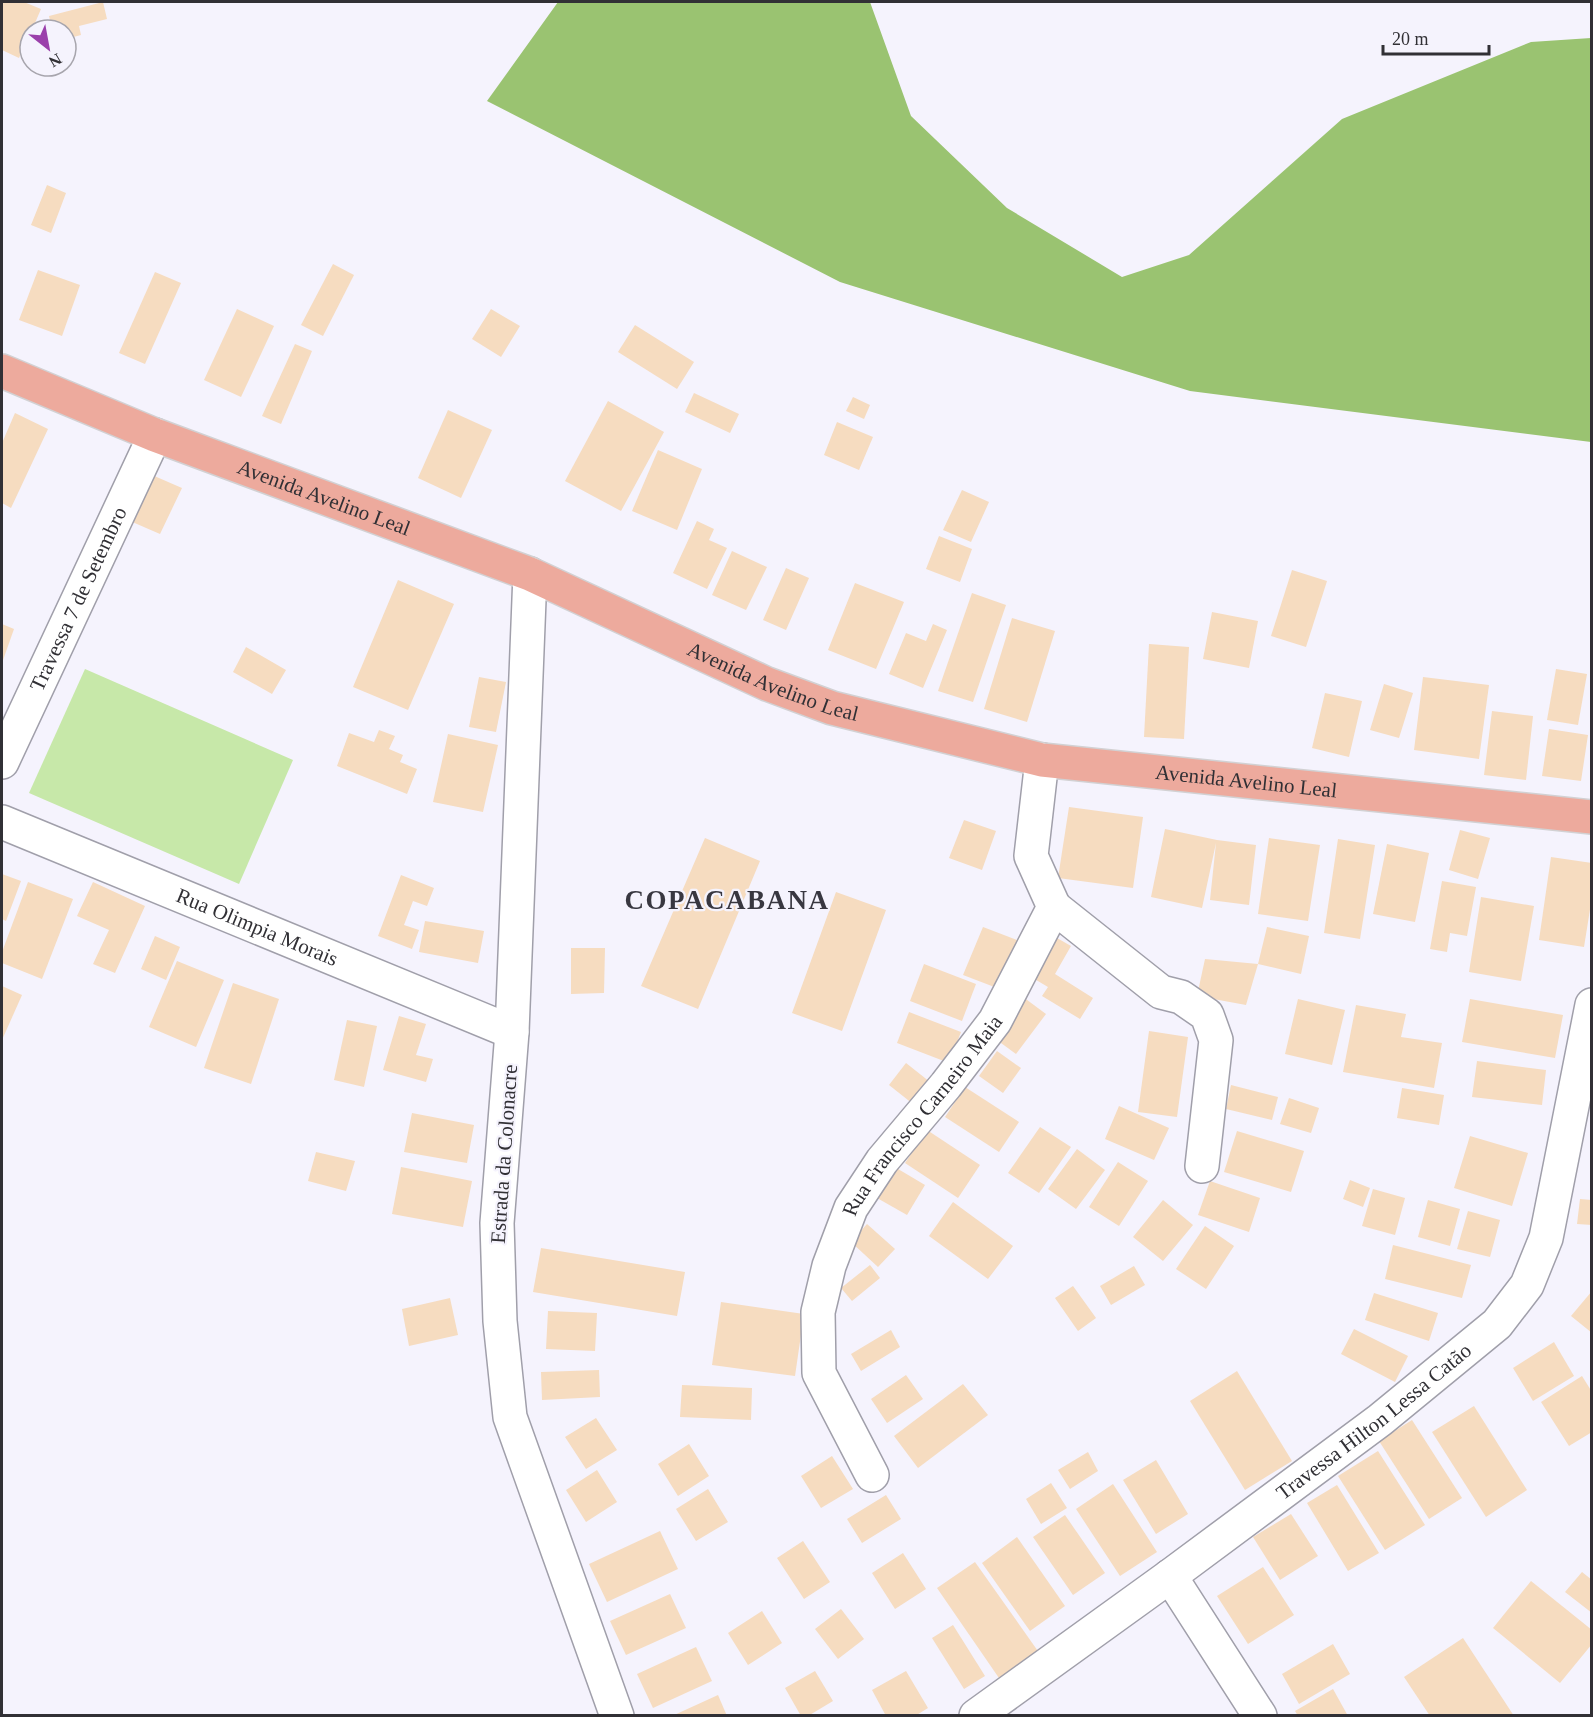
<svg xmlns="http://www.w3.org/2000/svg" width="1593" height="1717" font-family="'Times New Roman',serif">
<style>
.green{fill:#c7e8a9}
.forest{fill:#9ac371}
.building{fill:#f6dcc0}
.lines{fill:none;stroke-linecap:round;stroke-linejoin:round}
.minor-casing{stroke:#a09faa;stroke-width:36}
.major-casing{stroke:#d2d1d3;stroke-width:36}
.minor{stroke:#fff;stroke-width:33}
.major{stroke:#edaa9d;stroke-width:33}
.labels{text-anchor:middle;dominant-baseline:central;stroke-width:4.5;stroke-linejoin:round;paint-order:stroke}
.street-label{font-size:21px;fill:#313035;stroke:#f5f3fd}
.district-label{font-size:27px;font-weight:bold;letter-spacing:1.5px;fill:#383740;stroke:#f5f3fd}
</style>
<rect width="100%" height="100%" fill="#f5f3fd"/>
<path class="green" d="M 85,669 L 293,760 L 239,884 L 29,793 Z"/>
<path class="forest" d="M 558,2 L 870,2 L 911,116 L 1007,208 L 1122,277 L 1189,255 L 1342,119 L 1531,42 L 1591,38 L 1591,442 L 1190,391 L 840,282 L 487,101 Z"/>
<g class="building">
<path d="M 2,2 L 24,2 L 41,9 L 32,30 L 30,30 L 30,33 L 19,58 L 2,50 Z"/>
<path d="M 103,2 L 107,19 L 79,26 L 81,35 L 66,39 L 66,30 L 52,30 L 49,16 Z"/>
<path d="M 47,185 L 66,193 L 51,233 L 31,225 Z"/>
<path d="M 333,264 L 354,275 L 323,336 L 301,325 Z"/>
<path d="M 38,270 L 80,285 L 62,336 L 19,320 Z"/>
<path d="M 155,272 L 181,283 L 145,364 L 119,353 Z"/>
<path d="M 237,309 L 274,326 L 241,397 L 204,380 Z"/>
<path d="M 491,309 L 520,326 L 501,357 L 472,339 Z"/>
<path d="M 635,325 L 694,362 L 677,389 L 618,352 Z"/>
<path d="M 295,344 L 312,351 L 281,424 L 262,416 Z"/>
<path d="M 694,393 L 739,414 L 730,433 L 685,412 Z"/>
<path d="M 853,397 L 870,405 L 864,419 L 846,411 Z"/>
<path d="M 608,401 L 664,432 L 621,511 L 565,481 Z"/>
<path d="M 448,410 L 492,430 L 461,498 L 418,478 Z"/>
<path d="M 15,413 L 48,429 L 11,508 L 2,503 L 2,443 Z"/>
<path d="M 837,422 L 873,437 L 859,470 L 824,455 Z"/>
<path d="M 658,450 L 702,469 L 677,530 L 632,511 Z"/>
<path d="M 152,475 L 182,488 L 160,534 L 130,521 Z"/>
<path d="M 962,490 L 989,502 L 971,542 L 943,530 Z"/>
<path d="M 697,521 L 714,529 L 709,540 L 727,548 L 707,589 L 673,573 Z"/>
<path d="M 939,536 L 972,549 L 960,582 L 926,569 Z"/>
<path d="M 732,551 L 767,567 L 746,610 L 712,595 Z"/>
<path d="M 786,568 L 809,578 L 786,630 L 763,620 Z"/>
<path d="M 1292,570 L 1327,581 L 1306,647 L 1271,636 Z"/>
<path d="M 398,580 L 454,604 L 408,710 L 353,687 Z"/>
<path d="M 855,583 L 904,602 L 876,669 L 828,650 Z"/>
<path d="M 972,593 L 1006,605 L 973,702 L 938,691 Z"/>
<path d="M 1212,612 L 1258,621 L 1249,668 L 1203,659 Z"/>
<path d="M 1012,618 L 1055,631 L 1027,722 L 984,709 Z"/>
<path d="M 2,624 L 14,629 L 2,663 Z"/>
<path d="M 933,624 L 947,630 L 923,688 L 889,674 L 906,633 L 926,641 Z"/>
<path d="M 1149,644 L 1189,647 L 1184,739 L 1144,737 Z"/>
<path d="M 246,647 L 286,670 L 272,694 L 233,672 Z"/>
<path d="M 1556,669 L 1587,674 L 1578,725 L 1547,720 Z"/>
<path d="M 479,677 L 506,682 L 496,732 L 469,727 Z"/>
<path d="M 1423,677 L 1489,685 L 1479,759 L 1414,750 Z"/>
<path d="M 1384,684 L 1413,693 L 1399,738 L 1370,730 Z"/>
<path d="M 1325,693 L 1362,701 L 1349,757 L 1312,748 Z"/>
<path d="M 1492,711 L 1533,716 L 1526,780 L 1484,775 Z"/>
<path d="M 1549,729 L 1588,735 L 1581,781 L 1542,776 Z"/>
<path d="M 379,730 L 395,736 L 389,749 L 403,755 L 400,762 L 417,769 L 407,794 L 337,766 L 349,733 L 374,742 Z"/>
<path d="M 448,734 L 498,745 L 483,812 L 433,802 Z"/>
<path d="M 1069,807 L 1143,817 L 1133,888 L 1058,878 Z"/>
<path d="M 964,820 L 996,831 L 982,870 L 949,858 Z"/>
<path d="M 1165,829 L 1217,840 L 1256,845 L 1249,905 L 1210,900 L 1216,843 L 1202,908 L 1151,897 Z"/>
<path d="M 1460,830 L 1490,838 L 1478,879 L 1449,870 Z"/>
<path d="M 705,838 L 760,861 L 698,1009 L 641,986 Z"/>
<path d="M 1269,838 L 1320,845 L 1308,921 L 1258,914 Z"/>
<path d="M 1338,839 L 1375,845 L 1360,939 L 1324,933 Z"/>
<path d="M 1387,844 L 1429,853 L 1415,922 L 1373,914 Z"/>
<path d="M 1551,857 L 1592,863 L 1592,897 L 1584,947 L 1539,940 Z"/>
<path d="M 2,874 L 21,881 L 6,921 L 2,919 Z"/>
<path d="M 401,875 L 434,888 L 427,906 L 413,901 L 404,925 L 419,930 L 412,949 L 378,936 Z"/>
<path d="M 1442,881 L 1476,887 L 1467,936 L 1450,933 L 1447,952 L 1430,949 Z"/>
<path d="M 28,882 L 73,899 L 42,979 L 2,963 L 2,952 Z"/>
<path d="M 93,882 L 145,906 L 115,973 L 93,964 L 109,930 L 77,916 Z"/>
<path d="M 836,892 L 886,910 L 842,1031 L 792,1013 Z"/>
<path d="M 1481,897 L 1534,906 L 1521,981 L 1469,972 Z"/>
<path d="M 425,921 L 484,931 L 478,963 L 419,952 Z"/>
<path d="M 983,927 L 1017,940 L 997,988 L 963,975 Z"/>
<path d="M 1267,927 L 1309,936 L 1301,974 L 1258,964 Z"/>
<path d="M 1050,934 L 1071,946 L 1055,974 L 1093,998 L 1080,1019 L 1042,996 L 1048,987 L 1026,974 Z"/>
<path d="M 155,936 L 180,947 L 166,980 L 141,969 Z"/>
<path d="M 571,948 L 605,948 L 604,993 L 571,994 Z"/>
<path d="M 1205,959 L 1258,964 L 1246,1005 L 1197,996 Z"/>
<path d="M 177,961 L 224,980 L 196,1047 L 149,1027 Z"/>
<path d="M 924,964 L 976,984 L 962,1021 L 910,1001 Z"/>
<path d="M 233,983 L 279,999 L 251,1084 L 204,1068 Z"/>
<path d="M 2,986 L 22,995 L 2,1040 Z"/>
<path d="M 1019,994 L 1046,1014 L 1016,1054 L 990,1035 Z"/>
<path d="M 1298,999 L 1345,1010 L 1332,1065 L 1285,1054 Z"/>
<path d="M 1470,999 L 1563,1015 L 1555,1058 L 1462,1042 Z"/>
<path d="M 1356,1005 L 1406,1014 L 1401,1037 L 1442,1043 L 1434,1088 L 1343,1072 Z"/>
<path d="M 909,1012 L 961,1032 L 949,1063 L 897,1043 Z"/>
<path d="M 399,1016 L 426,1024 L 416,1055 L 433,1059 L 426,1082 L 383,1070 Z"/>
<path d="M 347,1020 L 377,1026 L 364,1087 L 334,1080 Z"/>
<path d="M 1149,1031 L 1188,1037 L 1177,1117 L 1138,1112 Z"/>
<path d="M 997,1051 L 1021,1068 L 1003,1093 L 979,1076 Z"/>
<path d="M 1477,1061 L 1546,1070 L 1542,1105 L 1472,1097 Z"/>
<path d="M 906,1063 L 930,1082 L 913,1104 L 889,1085 Z"/>
<path d="M 1231,1085 L 1278,1097 L 1272,1120 L 1226,1109 Z"/>
<path d="M 965,1087 L 1019,1122 L 999,1152 L 945,1117 Z"/>
<path d="M 1402,1088 L 1444,1095 L 1439,1125 L 1397,1118 Z"/>
<path d="M 1289,1098 L 1319,1108 L 1311,1133 L 1280,1124 Z"/>
<path d="M 1119,1106 L 1169,1128 L 1154,1160 L 1105,1139 Z"/>
<path d="M 412,1113 L 474,1125 L 467,1163 L 404,1152 Z"/>
<path d="M 1040,1127 L 1071,1147 L 1039,1193 L 1008,1173 Z"/>
<path d="M 927,1130 L 980,1165 L 958,1198 L 905,1163 Z"/>
<path d="M 1237,1131 L 1304,1151 L 1291,1192 L 1224,1172 Z"/>
<path d="M 1470,1136 L 1528,1153 L 1512,1206 L 1454,1188 Z"/>
<path d="M 1077,1149 L 1105,1170 L 1076,1209 L 1048,1189 Z"/>
<path d="M 316,1152 L 355,1161 L 346,1191 L 308,1181 Z"/>
<path d="M 1118,1162 L 1148,1181 L 1119,1226 L 1089,1207 Z"/>
<path d="M 888,1163 L 925,1185 L 907,1215 L 870,1194 Z"/>
<path d="M 401,1167 L 472,1181 L 463,1227 L 392,1214 Z"/>
<path d="M 1350,1180 L 1370,1188 L 1363,1207 L 1343,1199 Z"/>
<path d="M 1210,1181 L 1260,1198 L 1249,1232 L 1198,1215 Z"/>
<path d="M 1373,1189 L 1405,1198 L 1395,1235 L 1362,1226 Z"/>
<path d="M 1580,1199 L 1592,1200 L 1592,1225 L 1577,1224 Z"/>
<path d="M 1163,1200 L 1193,1225 L 1163,1261 L 1133,1237 Z"/>
<path d="M 1428,1200 L 1460,1209 L 1450,1246 L 1418,1237 Z"/>
<path d="M 953,1202 L 1013,1246 L 988,1279 L 929,1236 Z"/>
<path d="M 1468,1211 L 1500,1220 L 1490,1257 L 1457,1249 Z"/>
<path d="M 867,1224 L 895,1249 L 878,1267 L 851,1242 Z"/>
<path d="M 1205,1226 L 1234,1246 L 1206,1289 L 1176,1269 Z"/>
<path d="M 1393,1245 L 1471,1265 L 1462,1298 L 1385,1279 Z"/>
<path d="M 541,1248 L 685,1272 L 677,1316 L 533,1292 Z"/>
<path d="M 870,1265 L 880,1278 L 852,1301 L 841,1288 Z"/>
<path d="M 1134,1266 L 1145,1285 L 1111,1305 L 1100,1286 Z"/>
<path d="M 1073,1286 L 1096,1318 L 1078,1331 L 1055,1298 Z"/>
<path d="M 1592,1291 L 1592,1333 L 1571,1316 Z"/>
<path d="M 1374,1293 L 1438,1313 L 1429,1341 L 1365,1320 Z"/>
<path d="M 450,1298 L 458,1335 L 409,1346 L 402,1309 Z"/>
<path d="M 721,1302 L 804,1314 L 795,1376 L 712,1365 Z"/>
<path d="M 548,1311 L 597,1313 L 595,1351 L 546,1349 Z"/>
<path d="M 1354,1329 L 1408,1356 L 1395,1382 L 1341,1354 Z"/>
<path d="M 891,1330 L 900,1347 L 861,1371 L 851,1354 Z"/>
<path d="M 1554,1342 L 1574,1376 L 1533,1401 L 1513,1368 Z"/>
<path d="M 599,1370 L 600,1397 L 542,1400 L 541,1372 Z"/>
<path d="M 1237,1371 L 1292,1461 L 1245,1490 L 1190,1401 Z"/>
<path d="M 906,1375 L 923,1399 L 887,1423 L 871,1399 Z"/>
<path d="M 1582,1376 L 1592,1392 L 1592,1432 L 1569,1446 L 1541,1402 Z"/>
<path d="M 963,1384 L 988,1415 L 918,1468 L 894,1436 Z"/>
<path d="M 682,1385 L 752,1388 L 751,1420 L 680,1417 Z"/>
<path d="M 1474,1406 L 1527,1490 L 1486,1517 L 1432,1432 Z"/>
<path d="M 596,1418 L 617,1450 L 586,1469 L 565,1437 Z"/>
<path d="M 1412,1420 L 1462,1498 L 1429,1519 L 1379,1441 Z"/>
<path d="M 689,1444 L 709,1476 L 678,1496 L 658,1464 Z"/>
<path d="M 1378,1451 L 1425,1525 L 1385,1550 L 1338,1476 Z"/>
<path d="M 1088,1452 L 1098,1471 L 1070,1489 L 1058,1470 Z"/>
<path d="M 832,1456 L 853,1489 L 821,1508 L 801,1476 Z"/>
<path d="M 1156,1460 L 1188,1514 L 1156,1534 L 1123,1480 Z"/>
<path d="M 597,1470 L 617,1502 L 586,1522 L 566,1490 Z"/>
<path d="M 1051,1483 L 1067,1508 L 1041,1524 L 1026,1499 Z"/>
<path d="M 1113,1484 L 1157,1552 L 1120,1576 L 1076,1509 Z"/>
<path d="M 1337,1485 L 1379,1553 L 1348,1571 L 1307,1503 Z"/>
<path d="M 708,1489 L 728,1522 L 696,1541 L 676,1509 Z"/>
<path d="M 886,1495 L 901,1519 L 862,1543 L 847,1519 Z"/>
<path d="M 1291,1514 L 1318,1556 L 1280,1580 L 1253,1537 Z"/>
<path d="M 1065,1515 L 1105,1573 L 1073,1595 L 1033,1537 Z"/>
<path d="M 660,1531 L 678,1569 L 607,1602 L 589,1564 Z"/>
<path d="M 1017,1537 L 1065,1606 L 1030,1631 L 982,1563 Z"/>
<path d="M 803,1541 L 830,1582 L 804,1599 L 777,1558 Z"/>
<path d="M 903,1553 L 926,1589 L 895,1609 L 872,1573 Z"/>
<path d="M 975,1562 L 1040,1654 L 1001,1681 L 937,1588 Z"/>
<path d="M 1263,1567 L 1294,1615 L 1248,1644 L 1217,1596 Z"/>
<path d="M 1582,1572 L 1592,1580 L 1592,1613 L 1565,1592 Z"/>
<path d="M 1531,1581 L 1592,1630 L 1592,1644 L 1560,1683 L 1493,1628 Z"/>
<path d="M 670,1594 L 686,1628 L 626,1655 L 610,1621 Z"/>
<path d="M 841,1609 L 864,1639 L 838,1659 L 815,1629 Z"/>
<path d="M 762,1611 L 782,1643 L 748,1665 L 728,1633 Z"/>
<path d="M 953,1625 L 985,1676 L 964,1689 L 932,1638 Z"/>
<path d="M 1463,1638 L 1514,1716 L 1430,1716 L 1404,1677 Z"/>
<path d="M 1333,1644 L 1350,1674 L 1299,1704 L 1282,1674 Z"/>
<path d="M 696,1647 L 712,1681 L 653,1708 L 637,1674 Z"/>
<path d="M 815,1671 L 833,1701 L 808,1716 L 801,1716 L 785,1688 Z"/>
<path d="M 906,1671 L 928,1708 L 915,1716 L 886,1716 L 872,1690 Z"/>
<path d="M 1333,1689 L 1348,1716 L 1298,1716 L 1295,1711 Z"/>
<path d="M 718,1695 L 727,1716 L 672,1716 Z"/>
</g>
<g class="lines">
<g class="minor-casing">
<g id="minor">
<path d="M 530,574 L 512,1032 L 497,1223 L 500,1321 L 510,1417 L 617,1716"/>
<path id="s1" d="M 2,762 L 155,435"/>
<path id="s2" d="M 2,822 L 512,1032"/>
<path d="M 1054,907 L 1161,992 L 1181,997 L 1207,1015 L 1216,1040 L 1202,1166"/>
<path id="s3" d="M 872,1475 L 819,1373 L 818,1312 L 829,1266 L 851,1208 L 882,1161 L 946,1085 L 995,1021 L 1054,907 L 1031,856 L 1042,760"/>
<path d="M 1170,1576 L 1260,1716"/>
<path id="s4" d="M 976,1716 L 1170,1576 L 1380,1420 L 1497,1324 L 1527,1285 L 1546,1238 L 1592,1005"/>
</g>
</g>
<g class="major-casing">
<g id="major">
<path id="s5" d="M 2,371 L 155,435 L 530,574 L 767,684 L 832,708 L 1042,760 L 1592,817"/>
</g>
</g>
<use href="#minor" class="minor"/>
<use href="#major" class="major"/>
</g>
<g class="labels">
<g class="street-label">
<text stroke="none"><textPath href="#s5" startOffset="346">Avenida Avelino Leal</textPath></text>
<text stroke="none"><textPath href="#s1" startOffset="180">Travessa 7 de Setembro</textPath></text>
<text stroke="none"><textPath href="#s5" startOffset="832">Avenida Avelino Leal</textPath></text>
<text stroke="none"><textPath href="#s5" startOffset="1318">Avenida Avelino Leal</textPath></text>
<text stroke="none"><textPath href="#s2" startOffset="276">Rua Olimpia Morais</textPath></text>
<text stroke="none"><textPath href="#s3" startOffset="402">Rua Francisco Carneiro Maia</textPath></text>
<text transform="translate(504 1154) rotate(-86)">Estrada da Colonacre</text>
<text stroke="none"><textPath href="#s4" startOffset="495">Travessa Hilton Lessa Catão</textPath></text>
</g>
<g class="district-label">
<text x="727" y="900">COPACABANA</text>
</g>
</g>
<rect width="1593" height="1717" fill="none" stroke="#313035" stroke-width="6"/>
<g transform="translate(48 48) rotate(149)"><circle r="28" fill="#f5f3fd" stroke="#a7a5ad" stroke-width="1.5"/>
<path d="M0-4.5L10 22L0 15L-10 22Z" fill="#9b40ab"/>
<text y="-9" font-size="16" font-weight="bold" text-anchor="middle" fill="#313035">N</text>
</g>
<path d="M1383 45v9h106v-9" fill="none" stroke="#313035" stroke-width="3"/>
<text x="1392" y="45" font-size="18" fill="#313035" stroke="#f5f3fd" stroke-width="4.5" paint-order="stroke">20 m</text>
</svg>
